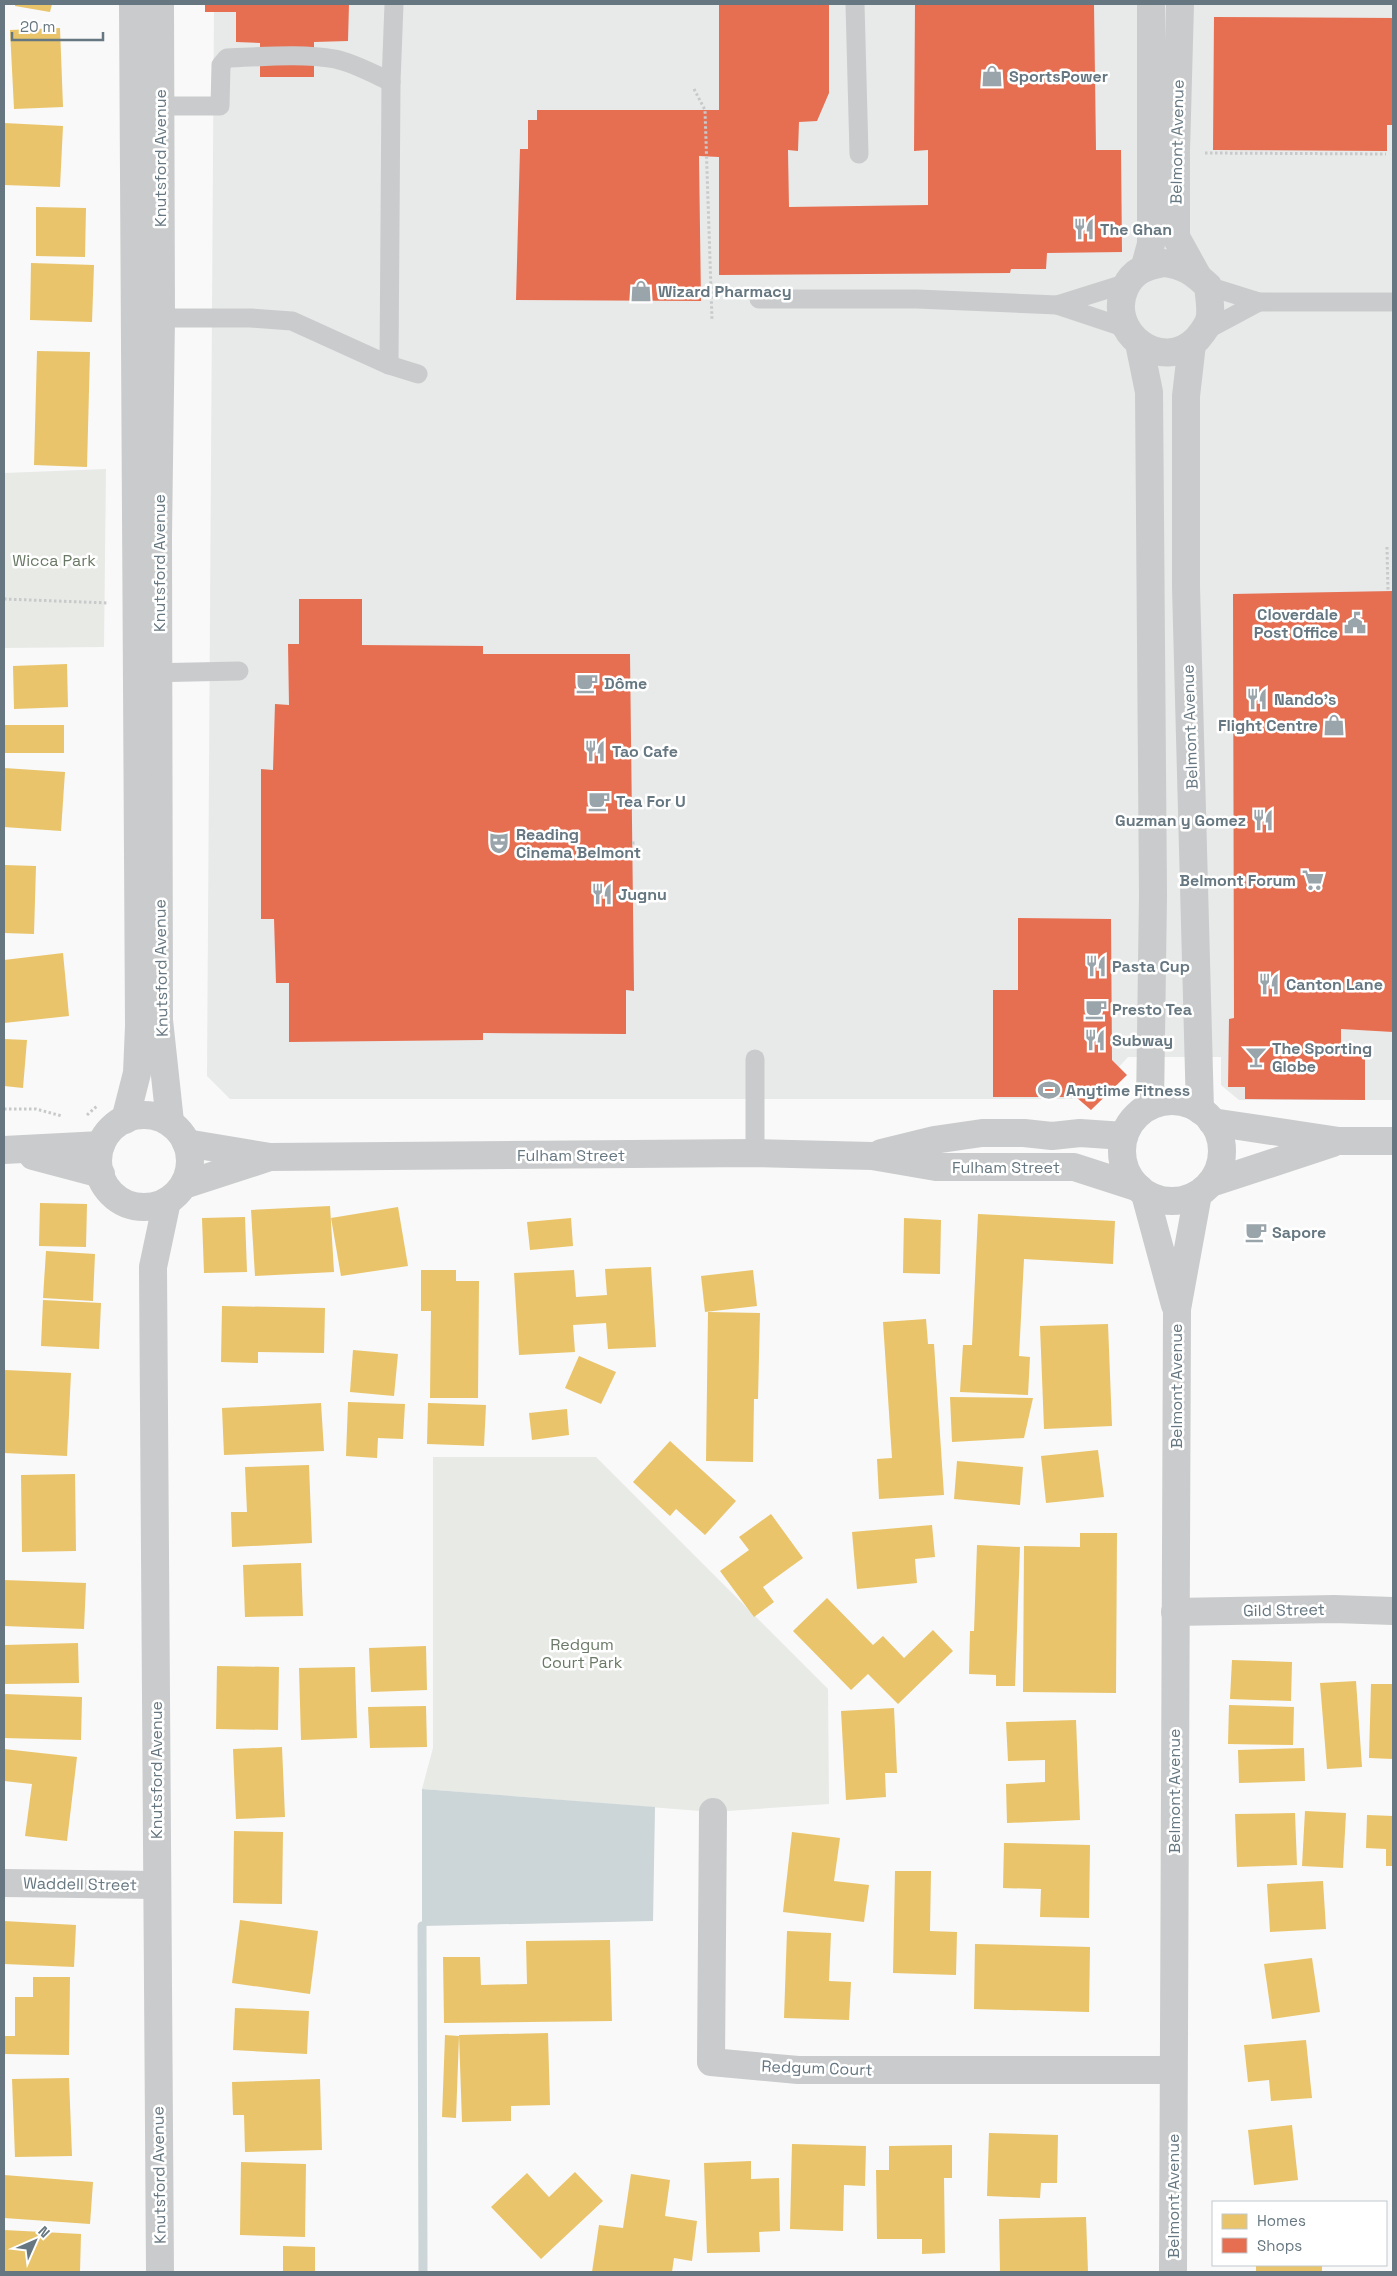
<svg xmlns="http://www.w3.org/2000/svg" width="1397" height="2276" font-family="'Space Grotesk',sans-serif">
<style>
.built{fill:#e8e9e9}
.green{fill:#e8eae6}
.water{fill:#ccd5d7}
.homes{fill:#e9c46a}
.shops{fill:#e76f51}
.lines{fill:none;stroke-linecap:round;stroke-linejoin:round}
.stream{stroke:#ccd5d7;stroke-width:9}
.path{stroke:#c8c9ca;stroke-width:3;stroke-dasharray:2.5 2.5;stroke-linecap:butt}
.service{stroke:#cacbcc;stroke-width:19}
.minor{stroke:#cacbcc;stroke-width:28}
.labels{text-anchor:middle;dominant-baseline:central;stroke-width:5;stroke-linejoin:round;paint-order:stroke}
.poi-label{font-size:16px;font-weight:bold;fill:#667781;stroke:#fff;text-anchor:start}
.street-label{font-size:16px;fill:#667781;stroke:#fff}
.park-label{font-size:16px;fill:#6a7965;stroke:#fff}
</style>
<rect width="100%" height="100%" fill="#f9f9f9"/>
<path class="built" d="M 214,4 L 1393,4 L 1393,1100 L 1239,1100 L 1221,1085 L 1221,1057 L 1128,1057 L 1090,1099 L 230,1099 L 207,1076 Z"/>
<g class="green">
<path d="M 106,469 L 104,647 L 4,648 L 4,473 Z"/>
<path d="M 433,1457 L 596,1457 L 828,1689 L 829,1804 L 713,1812 L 422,1789 L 433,1748 Z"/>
</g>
<path class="water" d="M 422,1789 L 655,1807 L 653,1921 L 422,1926 Z"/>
<g class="homes">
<path d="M 15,4 L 52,4 L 50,12 L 15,6 Z"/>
<path d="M 60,28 L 63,107 L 14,109 L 10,30 Z"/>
<path d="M 4,123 L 63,126 L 60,187 L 4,185 Z"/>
<path d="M 36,207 L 86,208 L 85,257 L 36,256 Z"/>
<path d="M 31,263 L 94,265 L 92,322 L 30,320 Z"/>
<path d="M 37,351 L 90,352 L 87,467 L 34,465 Z"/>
<path d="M 67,664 L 68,707 L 14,709 L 13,666 Z"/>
<rect x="4" y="725" width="60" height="28"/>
<path d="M 4,768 L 65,772 L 61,831 L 4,827 Z"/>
<path d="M 4,865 L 36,866 L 34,934 L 4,933 Z"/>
<path d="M 63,953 L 69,1016 L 4,1023 L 4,960 Z"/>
<path d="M 4,1039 L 27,1040 L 23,1088 L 4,1086 Z"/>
<path d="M 40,1203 L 87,1204 L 86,1247 L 39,1246 Z"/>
<path d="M 330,1206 L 334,1272 L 255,1276 L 251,1210 Z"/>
<path d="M 398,1207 L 408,1266 L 341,1276 L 331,1218 Z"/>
<path d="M 978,1214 L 1115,1221 L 1113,1264 L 1024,1259 L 1019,1356 L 1030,1357 L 1028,1395 L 960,1392 L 963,1345 L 972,1345 Z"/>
<path d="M 245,1217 L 247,1272 L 204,1273 L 202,1218 Z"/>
<path d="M 571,1218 L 573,1246 L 530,1250 L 527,1222 Z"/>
<path d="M 904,1218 L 941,1220 L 940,1274 L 903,1273 Z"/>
<path d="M 46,1251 L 95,1254 L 93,1301 L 43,1298 Z"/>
<path d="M 651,1267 L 656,1347 L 608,1349 L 606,1323 L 573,1325 L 575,1352 L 519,1355 L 514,1273 L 574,1270 L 576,1297 L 607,1295 L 605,1269 Z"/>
<path d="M 421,1270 L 456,1270 L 456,1281 L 479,1281 L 478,1398 L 430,1398 L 431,1311 L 421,1311 Z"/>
<path d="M 753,1270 L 757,1306 L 705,1312 L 701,1276 Z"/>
<path d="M 43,1300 L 101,1303 L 99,1349 L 41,1346 Z"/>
<path d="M 222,1306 L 325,1308 L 324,1353 L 258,1352 L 258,1363 L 221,1362 Z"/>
<path d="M 708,1312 L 760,1313 L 758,1399 L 754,1399 L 753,1462 L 706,1461 Z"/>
<path d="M 926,1319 L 928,1344 L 934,1344 L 944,1495 L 879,1499 L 877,1459 L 892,1458 L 883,1322 Z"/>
<path d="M 1108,1324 L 1112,1426 L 1044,1429 L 1040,1326 Z"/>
<path d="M 353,1350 L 398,1354 L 394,1396 L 350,1392 Z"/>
<path d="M 579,1356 L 616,1372 L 601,1404 L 565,1388 Z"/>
<path d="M 5,1370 L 71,1373 L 67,1456 L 4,1453 Z"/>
<path d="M 950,1397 L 1033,1398 L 1024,1438 L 952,1442 Z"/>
<path d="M 348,1402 L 405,1404 L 403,1439 L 378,1438 L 377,1458 L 346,1456 Z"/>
<path d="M 321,1403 L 324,1451 L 224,1455 L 222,1408 Z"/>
<path d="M 428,1403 L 486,1405 L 484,1446 L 427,1444 Z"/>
<path d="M 567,1409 L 569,1435 L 532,1440 L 529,1413 Z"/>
<path d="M 670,1441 L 736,1501 L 705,1535 L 676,1509 L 670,1516 L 633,1482 Z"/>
<path d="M 1098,1450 L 1104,1497 L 1046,1503 L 1041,1456 Z"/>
<path d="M 957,1461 L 1023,1467 L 1020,1505 L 954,1499 Z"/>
<path d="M 309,1465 L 312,1543 L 232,1547 L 231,1512 L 247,1512 L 245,1467 Z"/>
<path d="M 75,1474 L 76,1551 L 22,1552 L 21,1475 Z"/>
<path d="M 771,1514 L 803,1558 L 763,1587 L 774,1602 L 754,1617 L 720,1571 L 749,1550 L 739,1537 Z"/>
<path d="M 932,1525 L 935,1557 L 915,1559 L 917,1583 L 857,1589 L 852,1532 Z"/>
<path d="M 1080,1533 L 1117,1533 L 1116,1693 L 1023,1692 L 1024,1546 L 1080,1547 Z"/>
<path d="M 977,1545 L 1020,1547 L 1015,1686 L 996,1686 L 996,1675 L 969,1674 L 970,1631 L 974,1631 Z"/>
<path d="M 301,1563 L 303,1616 L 245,1617 L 243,1565 Z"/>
<path d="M 4,1580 L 86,1583 L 84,1629 L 4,1626 Z"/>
<path d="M 827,1598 L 873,1645 L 883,1636 L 904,1658 L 933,1630 L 953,1651 L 898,1704 L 868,1674 L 851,1690 L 793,1631 Z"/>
<path d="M 78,1643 L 79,1683 L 4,1684 L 4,1645 Z"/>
<path d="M 426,1646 L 427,1690 L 371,1692 L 369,1648 Z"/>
<path d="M 1232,1660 L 1292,1662 L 1291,1701 L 1230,1699 Z"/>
<path d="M 217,1666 L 279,1667 L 278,1730 L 216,1729 Z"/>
<path d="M 355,1667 L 357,1738 L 301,1740 L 299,1668 Z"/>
<path d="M 1356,1681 L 1362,1767 L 1327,1769 L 1320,1683 Z"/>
<path d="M 1371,1684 L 1393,1684 L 1393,1759 L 1369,1758 Z"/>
<path d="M 4,1694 L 82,1697 L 81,1740 L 4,1738 Z"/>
<path d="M 1229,1705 L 1294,1707 L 1293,1745 L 1228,1744 Z"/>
<path d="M 426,1706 L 427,1747 L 370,1748 L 368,1707 Z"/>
<path d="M 894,1708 L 897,1773 L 885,1773 L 886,1797 L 846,1800 L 841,1711 Z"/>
<path d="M 1076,1720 L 1080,1820 L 1007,1823 L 1006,1784 L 1045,1782 L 1045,1760 L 1008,1761 L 1006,1722 Z"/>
<path d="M 282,1747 L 285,1817 L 236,1819 L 233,1749 Z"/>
<path d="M 1304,1748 L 1305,1781 L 1239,1783 L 1238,1750 Z"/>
<path d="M 4,1749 L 77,1757 L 67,1841 L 25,1836 L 32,1784 L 4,1781 Z"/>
<path d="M 1305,1811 L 1346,1813 L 1343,1868 L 1302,1866 Z"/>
<path d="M 1295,1813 L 1297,1865 L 1237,1867 L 1235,1814 Z"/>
<path d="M 1367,1815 L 1393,1816 L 1393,1866 L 1386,1866 L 1386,1849 L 1366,1848 Z"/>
<path d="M 234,1831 L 283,1832 L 282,1904 L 233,1903 Z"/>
<path d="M 792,1832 L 840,1838 L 834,1881 L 869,1885 L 864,1922 L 783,1912 Z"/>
<path d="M 1004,1843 L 1090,1845 L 1089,1918 L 1040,1917 L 1041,1889 L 1003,1888 Z"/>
<path d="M 895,1871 L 931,1871 L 930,1931 L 957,1932 L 956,1975 L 893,1973 Z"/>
<path d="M 1323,1881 L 1326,1929 L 1270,1932 L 1267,1884 Z"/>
<path d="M 240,1920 L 318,1931 L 310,1994 L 232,1983 Z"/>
<path d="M 4,1921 L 76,1925 L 74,1967 L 4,1964 Z"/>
<path d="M 787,1931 L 831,1933 L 829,1981 L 851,1982 L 849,2020 L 784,2018 Z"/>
<path d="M 610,1940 L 612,2021 L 444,2023 L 443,1957 L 480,1957 L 481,1985 L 527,1984 L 526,1941 Z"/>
<path d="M 975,1944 L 1090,1947 L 1089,2012 L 974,2009 Z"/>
<path d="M 1312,1958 L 1320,2012 L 1272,2019 L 1264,1964 Z"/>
<path d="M 33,1977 L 70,1977 L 69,2055 L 4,2054 L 4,2036 L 15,2036 L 15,1997 L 33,1997 Z"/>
<path d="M 235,2008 L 309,2011 L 307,2054 L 233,2050 Z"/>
<path d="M 548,2033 L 550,2105 L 511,2106 L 511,2121 L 462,2122 L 459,2035 Z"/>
<path d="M 445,2035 L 459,2036 L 456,2118 L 442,2117 Z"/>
<path d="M 1306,2040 L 1312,2098 L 1271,2101 L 1269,2080 L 1248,2082 L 1244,2045 Z"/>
<path d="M 69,2078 L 72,2156 L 15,2157 L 12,2079 Z"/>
<path d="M 320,2079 L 322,2150 L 245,2152 L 244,2115 L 233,2115 L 232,2082 Z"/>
<path d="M 1292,2125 L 1298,2180 L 1254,2185 L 1248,2130 Z"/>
<path d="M 989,2133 L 1058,2135 L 1057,2183 L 1041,2183 L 1040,2198 L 987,2196 Z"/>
<path d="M 792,2144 L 866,2146 L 865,2186 L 844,2185 L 843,2231 L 790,2229 Z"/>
<path d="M 952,2145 L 952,2178 L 944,2178 L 945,2253 L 922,2254 L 922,2239 L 877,2239 L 876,2170 L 889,2170 L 889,2146 Z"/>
<path d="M 751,2161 L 751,2179 L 779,2178 L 780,2231 L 759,2232 L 760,2252 L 707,2253 L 704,2163 Z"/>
<path d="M 241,2162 L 306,2164 L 305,2237 L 240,2235 Z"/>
<path d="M 575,2172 L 603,2201 L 541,2259 L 491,2207 L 527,2173 L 549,2197 Z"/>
<path d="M 631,2174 L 670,2180 L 665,2216 L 697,2221 L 692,2261 L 674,2258 L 672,2272 L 592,2272 L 599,2225 L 623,2228 Z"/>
<path d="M 4,2175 L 93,2182 L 90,2224 L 4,2218 Z"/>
<path d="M 1086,2217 L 1088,2272 L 1000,2272 L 999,2219 Z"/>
<path d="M 4,2230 L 81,2234 L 80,2272 L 4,2272 Z"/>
<path d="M 283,2246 L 315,2247 L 315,2272 L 283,2272 Z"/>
<rect x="1256" y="2265" width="66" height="7"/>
</g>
<g class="shops">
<path d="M 205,4 L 349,4 L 348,41 L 314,42 L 314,77 L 260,77 L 260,43 L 236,42 L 236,12 L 205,12 Z"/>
<path d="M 719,4 L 829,4 L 829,93 L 817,121 L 799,122 L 798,151 L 788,150 L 789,207 L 928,205 L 928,150 L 914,151 L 915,4 L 1094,4 L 1096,150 L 1121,150 L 1122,252 L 1047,253 L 1046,269 L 1011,269 L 1010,273 L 719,275 L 719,157 L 699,156 L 701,301 L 516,300 L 520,149 L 528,149 L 528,120 L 537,120 L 537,110 L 719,110 Z"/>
<path d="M 1214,17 L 1393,18 L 1393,125 L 1387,125 L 1387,151 L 1213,150 Z"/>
<path d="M 1393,591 L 1393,1032 L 1341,1029 L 1341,1047 L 1365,1046 L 1365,1100 L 1245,1099 L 1245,1087 L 1228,1087 L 1229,1019 L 1234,1018 L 1233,594 Z"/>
<path d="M 299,599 L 362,599 L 362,645 L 483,646 L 483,654 L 630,654 L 634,991 L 626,990 L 626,1034 L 483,1033 L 483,1040 L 289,1042 L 289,983 L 276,983 L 274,919 L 261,919 L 261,769 L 273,770 L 275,704 L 289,705 L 288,644 L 299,644 Z"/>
<path d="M 1018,918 L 1111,919 L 1112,1060 L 1127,1075 L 1091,1110 L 1076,1097 L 993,1097 L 993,990 L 1018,990 Z"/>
</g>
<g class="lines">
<path class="stream" d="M 422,1926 L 423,2272"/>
<g class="path">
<path d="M 694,89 L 705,110 L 712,320"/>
<path d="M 1205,153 L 1386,154"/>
<path d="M 1387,547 L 1388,591"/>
<path d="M 4,599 L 109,603"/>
<path d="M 632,843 L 635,843"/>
<path d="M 4,1109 L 36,1109 L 62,1116"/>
<path d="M 87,1115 L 97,1106"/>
</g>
<g class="service">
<path d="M 855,4 L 859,154"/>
<path d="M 149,106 L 220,106 L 221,65 L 227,58 C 262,57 300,53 335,59 C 354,63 374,74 391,82"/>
<path d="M 1208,286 L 1259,302 L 1393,302"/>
<path d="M 759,299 L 917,299 L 1057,305 L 1126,328"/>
<path d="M 1057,305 L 1127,283"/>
<path d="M 150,318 L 251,318 L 292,321 L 389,365 L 418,374"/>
<path d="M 1203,332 L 1259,302"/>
<path d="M 389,365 L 391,82 L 394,4"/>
<path d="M 146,673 L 239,671"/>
<path d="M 755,1153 L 755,1059"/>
</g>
<g class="minor">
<path d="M 160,4 L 161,318 L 158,535 L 159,1020 L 170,1122"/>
<path d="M 1180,4 L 1176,151 L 1176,237 L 1197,275"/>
<path d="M 1164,263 C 1185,266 1193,272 1208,286 C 1209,295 1211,307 1210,316 C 1209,325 1202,333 1197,339 C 1162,375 1105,332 1125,288 C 1133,270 1147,266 1164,263 Z"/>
<path d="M 1145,266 L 1151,244 L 1151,4"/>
<path d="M 1139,343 L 1149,392 L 1153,895 L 1150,1106"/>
<path d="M 1192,344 L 1186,396 L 1186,587 L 1200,1110"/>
<circle cx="1172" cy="1151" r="50"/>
<circle cx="144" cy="1161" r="46"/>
<path d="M 125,1120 L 137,1073 L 139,1026 L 133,4"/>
<path d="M 1212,1122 L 1339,1141 L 1393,1141"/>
<path d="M 186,1143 L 270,1157 L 755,1153 L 872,1156 L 936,1167 L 1074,1167 L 1139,1188"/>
<path d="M 4,1150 L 101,1145"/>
<path d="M 881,1153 L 934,1140 L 982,1133 L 1024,1133 L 1052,1136 L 1080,1133 L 1124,1136"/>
<path d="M 33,1156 L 101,1174"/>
<path d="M 1211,1183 L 1333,1143"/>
<path d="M 184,1185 L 267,1158"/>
<path d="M 1145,1194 L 1175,1305"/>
<path d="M 1175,1612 L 1334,1609 L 1393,1611"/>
<path d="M 713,1812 L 711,2062 L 798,2070 L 1173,2070"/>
<path d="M 4,1883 L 156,1885"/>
<path d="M 160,2272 L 153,1267 L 167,1201"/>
<path d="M 1173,2272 L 1177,1309 L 1198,1194"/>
</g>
</g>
<defs>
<g id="shop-bare" transform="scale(1.725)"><path d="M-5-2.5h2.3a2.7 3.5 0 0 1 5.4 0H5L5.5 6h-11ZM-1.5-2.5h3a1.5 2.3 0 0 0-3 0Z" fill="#99a4ab" stroke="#fff" stroke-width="2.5" paint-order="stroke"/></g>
<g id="restaurant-bare" transform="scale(1.725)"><path d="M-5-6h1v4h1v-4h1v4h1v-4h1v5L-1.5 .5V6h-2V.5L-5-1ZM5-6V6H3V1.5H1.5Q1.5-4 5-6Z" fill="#99a4ab" stroke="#fff" stroke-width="2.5" paint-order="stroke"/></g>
<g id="civic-bare" transform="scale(1.725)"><path d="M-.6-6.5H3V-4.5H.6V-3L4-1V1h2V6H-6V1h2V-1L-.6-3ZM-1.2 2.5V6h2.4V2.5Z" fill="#99a4ab" stroke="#fff" stroke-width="2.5" paint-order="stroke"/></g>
<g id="cafe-bare" transform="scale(1.725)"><path d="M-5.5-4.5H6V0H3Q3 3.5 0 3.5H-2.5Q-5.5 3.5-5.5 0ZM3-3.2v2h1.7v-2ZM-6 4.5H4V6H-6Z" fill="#99a4ab" stroke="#fff" stroke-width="2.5" paint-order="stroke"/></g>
<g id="theatre-bare" transform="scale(1.725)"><path d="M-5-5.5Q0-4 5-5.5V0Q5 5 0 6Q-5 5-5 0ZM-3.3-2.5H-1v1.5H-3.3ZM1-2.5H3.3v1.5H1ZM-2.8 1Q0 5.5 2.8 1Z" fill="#99a4ab" stroke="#fff" stroke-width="2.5" paint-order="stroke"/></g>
<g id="supermarket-bare" transform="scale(1.725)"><path d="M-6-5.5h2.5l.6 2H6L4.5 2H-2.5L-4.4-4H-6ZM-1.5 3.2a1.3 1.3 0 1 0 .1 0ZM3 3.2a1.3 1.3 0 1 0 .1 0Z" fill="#99a4ab" stroke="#fff" stroke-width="2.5" paint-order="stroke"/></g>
<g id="bar-bare" transform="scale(1.725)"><path d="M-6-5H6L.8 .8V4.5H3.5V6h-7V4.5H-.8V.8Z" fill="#99a4ab" stroke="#fff" stroke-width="2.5" paint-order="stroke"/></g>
<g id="stadium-bare" transform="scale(1.725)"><path d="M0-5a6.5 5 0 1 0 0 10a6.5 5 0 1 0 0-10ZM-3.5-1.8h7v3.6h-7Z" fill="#99a4ab" stroke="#fff" stroke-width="2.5" paint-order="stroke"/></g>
</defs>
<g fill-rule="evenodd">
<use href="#shop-bare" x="992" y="76"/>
<use href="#restaurant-bare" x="1084" y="229"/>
<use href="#shop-bare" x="641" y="291"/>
<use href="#civic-bare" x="1355" y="623"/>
<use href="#cafe-bare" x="587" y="683"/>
<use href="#restaurant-bare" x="1257" y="699"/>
<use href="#shop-bare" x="1334" y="725"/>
<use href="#restaurant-bare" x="595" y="751"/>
<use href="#cafe-bare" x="599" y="801"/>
<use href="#restaurant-bare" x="1263" y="820"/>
<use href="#theatre-bare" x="499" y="843"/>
<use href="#supermarket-bare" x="1313" y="880"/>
<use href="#restaurant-bare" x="602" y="894"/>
<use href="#restaurant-bare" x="1096" y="966"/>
<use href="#restaurant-bare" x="1269" y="984"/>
<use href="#cafe-bare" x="1096" y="1009"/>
<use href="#restaurant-bare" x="1095" y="1040"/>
<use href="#bar-bare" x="1256" y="1057"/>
<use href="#stadium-bare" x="1049" y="1090"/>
<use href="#cafe-bare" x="1256" y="1232"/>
</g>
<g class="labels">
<g class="poi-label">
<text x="1009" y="76">SportsPower</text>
<text x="1100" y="229">The Ghan</text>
<text x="658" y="291">Wizard Pharmacy</text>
<text x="1338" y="614" text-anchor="end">Cloverdale<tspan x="1338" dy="18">Post Office</tspan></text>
<text x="604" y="683">Dôme</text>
<text x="1274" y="699">Nando's</text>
<text x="1318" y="725" text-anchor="end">Flight Centre</text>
<text x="612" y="751">Tao Cafe</text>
<text x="616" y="801">Tea For U</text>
<text x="1246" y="820" text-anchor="end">Guzman y Gomez</text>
<text x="516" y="834">Reading<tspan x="516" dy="18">Cinema Belmont</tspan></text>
<text x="1296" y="880" text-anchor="end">Belmont Forum</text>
<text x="618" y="894">Jugnu</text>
<text x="1112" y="966">Pasta Cup</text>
<text x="1286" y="984">Canton Lane</text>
<text x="1112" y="1009">Presto Tea</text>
<text x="1112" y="1040">Subway</text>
<text x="1272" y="1048">The Sporting<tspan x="1272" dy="18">Globe</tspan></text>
<text x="1066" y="1090">Anytime Fitness</text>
<text x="1272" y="1232">Sapore</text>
</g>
<g class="street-label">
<text transform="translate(1177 142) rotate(-89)">Belmont Avenue</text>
<text transform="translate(160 158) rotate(-90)">Knutsford Avenue</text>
<text transform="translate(159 563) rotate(-90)">Knutsford Avenue</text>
<text transform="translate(1190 727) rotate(-92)">Belmont Avenue</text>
<text transform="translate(161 968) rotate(-91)">Knutsford Avenue</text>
<text x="571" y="1155">Fulham Street</text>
<text x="1006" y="1167">Fulham Street</text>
<text transform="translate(1176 1386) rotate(-90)">Belmont Avenue</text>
<text transform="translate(1284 1610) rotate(-1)">Gild Street</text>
<text transform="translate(156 1770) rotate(-90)">Knutsford Avenue</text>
<text transform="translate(1174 1791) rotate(-90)">Belmont Avenue</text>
<text transform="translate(80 1884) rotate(1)">Waddell Street</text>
<text transform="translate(817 2068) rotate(2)">Redgum Court</text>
<text transform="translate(159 2175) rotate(-91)">Knutsford Avenue</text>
<text transform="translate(1173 2196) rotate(-90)">Belmont Avenue</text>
</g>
<g class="park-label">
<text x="54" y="560">Wicca Park</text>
<text x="582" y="1644">Redgum<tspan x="582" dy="18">Court Park</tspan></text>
</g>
</g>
<rect width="1397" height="2276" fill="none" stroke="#667781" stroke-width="10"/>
<rect x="1212" y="2201" width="175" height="65" fill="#ffffff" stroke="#c2c9cd"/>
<rect x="1222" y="2214" width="25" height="15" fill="#e9c46a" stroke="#c2c9cd"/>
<text x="1257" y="2226" font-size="15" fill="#667781">Homes</text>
<rect x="1222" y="2238" width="25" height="15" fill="#e76f51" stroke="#c2c9cd"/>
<text x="1257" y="2251" font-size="15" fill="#667781">Shops</text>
<g transform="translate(35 2241) rotate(45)" stroke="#ffffff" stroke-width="4" paint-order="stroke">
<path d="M0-4L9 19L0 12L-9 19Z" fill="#667781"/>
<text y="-8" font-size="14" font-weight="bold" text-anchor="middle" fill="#667781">N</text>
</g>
<path d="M12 32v8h91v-8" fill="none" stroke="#667781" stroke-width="2.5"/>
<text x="20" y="32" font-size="15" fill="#667781" stroke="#ffffff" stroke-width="4" paint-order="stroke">20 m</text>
</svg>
